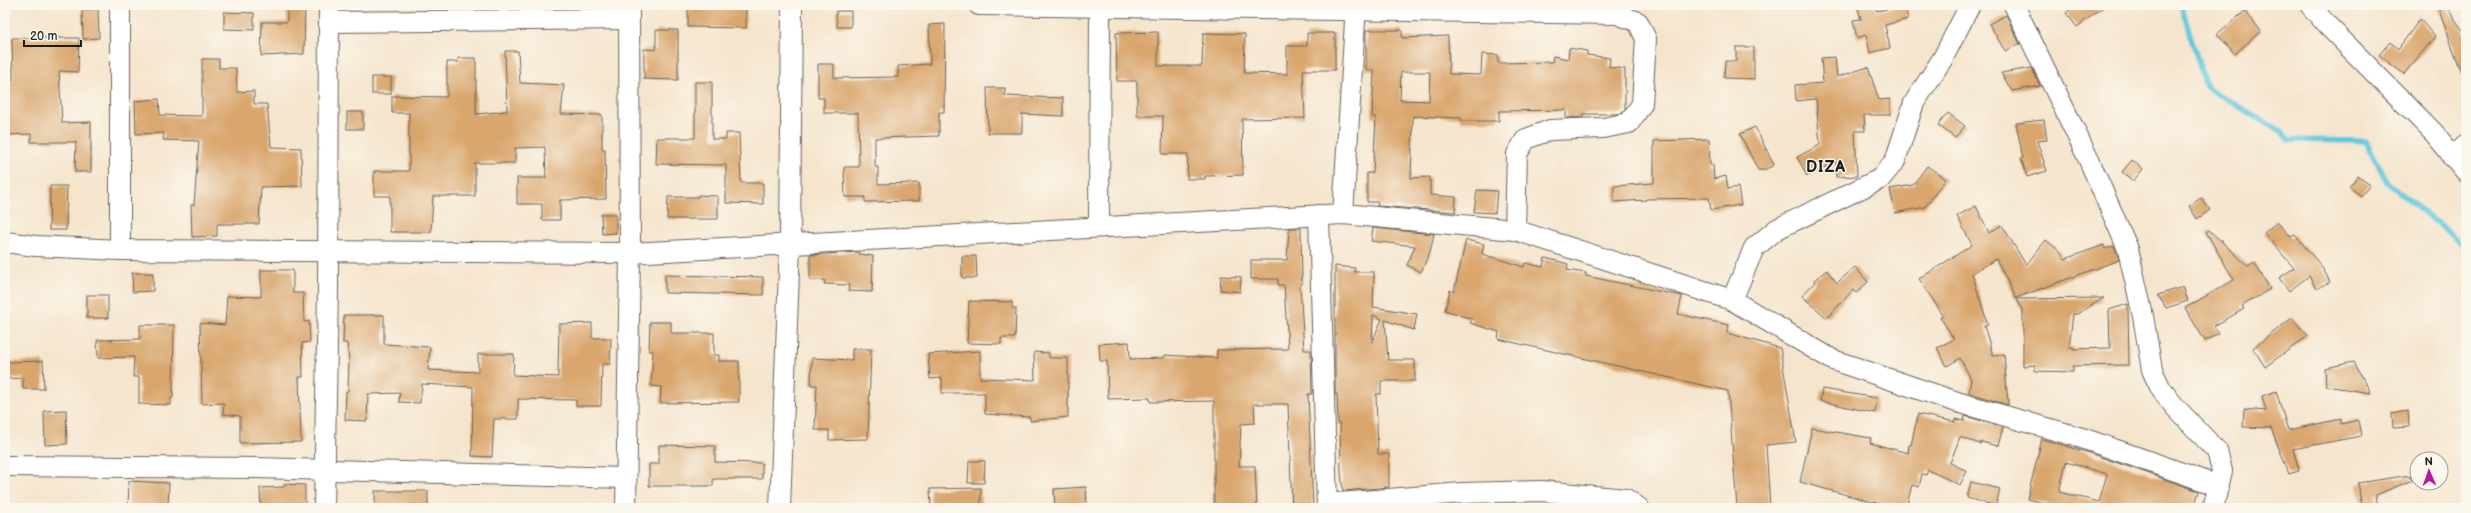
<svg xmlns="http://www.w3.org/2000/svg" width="2471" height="513" font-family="'Balsamiq Sans',sans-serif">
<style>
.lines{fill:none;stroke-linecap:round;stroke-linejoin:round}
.stream{stroke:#61c8de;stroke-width:5.5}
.building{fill:#d9a66d;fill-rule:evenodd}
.minor-casing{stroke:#68625a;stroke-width:22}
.minor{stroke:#fff;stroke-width:20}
.labels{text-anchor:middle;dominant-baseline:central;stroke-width:3;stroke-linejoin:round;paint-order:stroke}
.district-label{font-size:16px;font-weight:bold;letter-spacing:1px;fill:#1c1c1c;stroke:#fbf7ec}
</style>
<rect width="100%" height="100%" fill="#fbf7ec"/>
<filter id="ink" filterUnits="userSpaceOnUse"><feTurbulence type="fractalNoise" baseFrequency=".025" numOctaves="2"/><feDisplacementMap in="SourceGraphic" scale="8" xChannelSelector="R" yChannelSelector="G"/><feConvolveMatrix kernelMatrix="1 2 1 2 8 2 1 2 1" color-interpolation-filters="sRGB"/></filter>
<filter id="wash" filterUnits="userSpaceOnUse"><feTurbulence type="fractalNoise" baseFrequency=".012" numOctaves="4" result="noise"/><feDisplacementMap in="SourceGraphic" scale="16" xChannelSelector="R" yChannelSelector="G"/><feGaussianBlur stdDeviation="0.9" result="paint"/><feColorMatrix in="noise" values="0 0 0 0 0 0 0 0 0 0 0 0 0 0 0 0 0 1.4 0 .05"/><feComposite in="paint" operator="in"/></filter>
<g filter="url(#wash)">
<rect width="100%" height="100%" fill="#f5e5cd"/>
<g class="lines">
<path class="stream" d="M 2181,5 L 2206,87 L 2282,132 L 2289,140 L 2366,141 L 2387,182 L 2466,247"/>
</g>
<g id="blocks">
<g class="building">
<path d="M 287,5 L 305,5 L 304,54 L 261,56 L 262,22 L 287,22 Z"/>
<path d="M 688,5 L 746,5 L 746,28 L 688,27 Z"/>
<path d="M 1857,5 L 1876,5 L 1877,11 L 1905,5 L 1908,19 L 1885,25 L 1890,48 L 1870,53 L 1866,35 L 1857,38 L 1853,20 L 1861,19 Z"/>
<path d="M 2076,5 L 2106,5 L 2077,27 L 2066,13 Z"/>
<path d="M 2437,5 L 2445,5 L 2466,35 L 2466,78 L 2464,79 Z"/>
<path d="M 98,9 L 99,38 L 83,39 L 82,10 Z"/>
<path d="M 836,11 L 851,11 L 851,27 L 837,27 Z"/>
<path d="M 2245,11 L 2261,31 L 2235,54 L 2217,34 Z"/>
<path d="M 224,12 L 254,13 L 254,30 L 224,29 Z"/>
<path d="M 2006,15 L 2020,44 L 2005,51 L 1989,24 Z"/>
<path d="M 2420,19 L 2435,37 L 2404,74 L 2379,55 L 2390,42 L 2398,49 Z"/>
<path d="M 945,24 L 944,112 L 939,112 L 939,136 L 875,138 L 875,167 L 878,167 L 878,184 L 919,183 L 919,201 L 865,202 L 865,197 L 845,197 L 844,167 L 859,167 L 858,113 L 824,113 L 824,98 L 818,98 L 818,64 L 834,64 L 834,78 L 898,77 L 898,66 L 930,64 L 929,25 Z"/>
<path d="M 656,30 L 678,30 L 678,80 L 644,79 L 644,49 L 656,50 Z"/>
<path d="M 1366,30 L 1402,30 L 1402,38 L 1448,36 L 1449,74 L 1481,75 L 1482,54 L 1498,55 L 1498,63 L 1552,62 L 1553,56 L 1568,59 L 1569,48 L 1587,51 L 1587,55 L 1610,58 L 1609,67 L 1625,69 L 1625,109 L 1622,113 L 1616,114 L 1583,114 L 1583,117 L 1566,118 L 1566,110 L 1499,111 L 1499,121 L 1461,121 L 1461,118 L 1413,116 L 1411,178 L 1430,177 L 1430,195 L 1456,197 L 1455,212 L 1377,206 L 1378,202 L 1367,202 L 1367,173 L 1373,173 L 1376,117 L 1372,117 L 1374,70 L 1366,70 ZM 1401,72 L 1430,72 L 1429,101 L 1400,100 Z"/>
<path d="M 1158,32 L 1158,66 L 1202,66 L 1203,33 L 1245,34 L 1244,73 L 1287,74 L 1287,46 L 1307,46 L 1307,33 L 1335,33 L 1335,70 L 1303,70 L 1305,118 L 1242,119 L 1243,175 L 1205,176 L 1205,179 L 1187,179 L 1188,154 L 1162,154 L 1163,116 L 1137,116 L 1137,81 L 1117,81 L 1116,33 Z"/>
<path d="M 12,38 L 79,38 L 78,72 L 59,71 L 62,123 L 91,122 L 91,172 L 75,172 L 76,142 L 31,142 L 31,134 L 7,135 L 5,101 L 8,101 L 9,80 L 13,80 Z"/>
<path d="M 1736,47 L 1754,47 L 1754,79 L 1724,78 L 1725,61 L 1736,61 Z"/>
<path d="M 505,51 L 518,51 L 520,83 L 564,85 L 561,114 L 602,115 L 602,149 L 605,149 L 606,199 L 560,200 L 560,220 L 542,220 L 542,204 L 517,204 L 517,178 L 546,178 L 545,147 L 515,148 L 515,163 L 475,163 L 475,196 L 433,196 L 431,232 L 390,232 L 390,196 L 374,196 L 374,171 L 409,171 L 409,113 L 392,113 L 392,96 L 447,97 L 447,62 L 458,62 L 458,58 L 476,58 L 476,114 L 507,111 Z"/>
<path d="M 1835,57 L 1837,77 L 1868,67 L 1879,100 L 1890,99 L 1890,115 L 1864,115 L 1865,131 L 1855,131 L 1857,176 L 1836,177 L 1836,162 L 1807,176 L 1797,157 L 1820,145 L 1816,99 L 1796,101 L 1795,85 L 1823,83 L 1821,58 Z"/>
<path d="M 202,59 L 219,59 L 219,68 L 236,68 L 237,92 L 254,91 L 254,104 L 267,104 L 271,147 L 301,148 L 302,186 L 261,187 L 259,224 L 217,224 L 217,236 L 192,237 L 191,205 L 194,205 L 199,141 L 163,140 L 164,133 L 136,134 L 135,101 L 159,99 L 160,115 L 202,116 Z"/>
<path d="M 2032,68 L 2040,86 L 2012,91 L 2001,73 Z"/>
<rect x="372" y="77" width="19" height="17"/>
<path d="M 695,82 L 712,82 L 712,139 L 726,139 L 726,133 L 739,133 L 741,183 L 763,183 L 763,204 L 726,203 L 726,165 L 656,164 L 657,138 L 695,138 Z"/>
<path d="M 987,88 L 1005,88 L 1005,96 L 1063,98 L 1063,116 L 1022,114 L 1022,133 L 988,133 Z"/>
<rect x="347" y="112" width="16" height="17"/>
<path d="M 1948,113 L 1965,126 L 1955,138 L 1938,125 Z"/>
<path d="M 2044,120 L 2047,140 L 2037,141 L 2047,171 L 2027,177 L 2021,158 L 2023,158 L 2016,123 Z"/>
<path d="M 1755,127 L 1774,165 L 1764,170 L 1758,170 L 1740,134 Z"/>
<path d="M 1709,139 L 1710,165 L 1713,165 L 1714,179 L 1726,176 L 1728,189 L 1738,187 L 1741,205 L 1711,210 L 1709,198 L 1646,199 L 1646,200 L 1614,202 L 1614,186 L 1654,183 L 1654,141 Z"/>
<path d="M 2132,160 L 2143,169 L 2133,181 L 2122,172 Z"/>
<path d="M 1927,166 L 1946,179 L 1925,207 L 1895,213 L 1890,189 L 1913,185 Z"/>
<path d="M 2358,176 L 2370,185 L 2361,196 L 2349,187 Z"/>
<path d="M 50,186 L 67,186 L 66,230 L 49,230 Z"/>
<path d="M 1477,190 L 1497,191 L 1495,213 L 1474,212 Z"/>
<path d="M 698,195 L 718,196 L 718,219 L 667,219 L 668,197 L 698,197 Z"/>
<path d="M 2201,198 L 2210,210 L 2197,219 L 2189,206 Z"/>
<path d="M 1976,206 L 1989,233 L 2002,225 L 2026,265 L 2046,240 L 2061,252 L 2065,259 L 2104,245 L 2105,249 L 2114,246 L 2119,260 L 2016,298 L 1996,259 L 1972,273 L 1988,325 L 1984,326 L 1993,355 L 2004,354 L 2008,405 L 1969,393 L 1971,379 L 1960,358 L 1947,366 L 1937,348 L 1954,339 L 1940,317 L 1943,315 L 1919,279 L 1972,245 L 1957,216 Z"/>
<path d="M 601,214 L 616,214 L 616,233 L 602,234 Z"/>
<path d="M 2277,222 L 2291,237 L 2295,235 L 2322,267 L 2330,282 L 2316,289 L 2309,276 L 2289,291 L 2279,278 L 2294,268 L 2264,233 Z"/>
<path d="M 1289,228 L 1301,228 L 1302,284 L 1300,284 L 1304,350 L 1311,350 L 1312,394 L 1308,394 L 1313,508 L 1292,508 L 1288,404 L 1254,404 L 1255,423 L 1241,424 L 1239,466 L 1255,466 L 1257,508 L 1214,508 L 1214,401 L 1150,402 L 1150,398 L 1108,399 L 1107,361 L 1100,361 L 1099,344 L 1129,342 L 1130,359 L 1164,358 L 1164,355 L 1217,358 L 1217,350 L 1288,349 L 1284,285 L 1278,285 L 1278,279 L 1251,279 L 1251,260 L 1287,260 Z"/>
<path d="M 1373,228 L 1434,234 L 1430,252 L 1421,272 L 1407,265 L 1415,246 L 1371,241 Z"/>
<path d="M 2209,230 L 2248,266 L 2254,262 L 2270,289 L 2242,306 L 2244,309 L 2214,326 L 2219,333 L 2205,341 L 2185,308 L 2234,280 L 2206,232 Z"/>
<path d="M 1466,240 L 1484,244 L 1482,254 L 1524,267 L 1525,263 L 1543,267 L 1545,258 L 1568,264 L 1567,270 L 1586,273 L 1586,276 L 1682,296 L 1678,314 L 1729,325 L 1727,333 L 1780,348 L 1796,442 L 1766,445 L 1770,506 L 1737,508 L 1728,391 L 1498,339 L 1499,332 L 1470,323 L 1472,319 L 1445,310 L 1450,290 L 1454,292 Z"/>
<path d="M 859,252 L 859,254 L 873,256 L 872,292 L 848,291 L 849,285 L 824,284 L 825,280 L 810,280 L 810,255 Z"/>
<path d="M 962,256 L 976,256 L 977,278 L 962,278 Z"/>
<path d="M 1335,266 L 1355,268 L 1354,272 L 1374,272 L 1373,307 L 1417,314 L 1414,330 L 1385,320 L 1388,360 L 1415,360 L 1415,381 L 1381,381 L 1381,394 L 1376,394 L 1378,454 L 1389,454 L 1389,487 L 1343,491 L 1341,473 L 1340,424 L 1338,424 L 1337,394 L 1335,394 ZM 1373,315 L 1382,319 L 1372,342 L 1373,321 Z"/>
<path d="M 1855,267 L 1868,282 L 1856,293 L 1853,290 L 1827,318 L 1802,296 L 1815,282 L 1814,280 L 1827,270 L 1837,283 Z"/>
<path d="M 261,270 L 293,270 L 293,293 L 303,293 L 304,322 L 309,321 L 310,342 L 302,343 L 303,377 L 299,377 L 301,442 L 240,443 L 240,416 L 223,414 L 224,403 L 202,404 L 200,323 L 225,325 L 227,296 L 261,297 Z"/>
<path d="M 132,273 L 153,273 L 153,291 L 133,292 Z"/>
<path d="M 665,275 L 763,277 L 763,295 L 665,293 Z"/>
<path d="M 1221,276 L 1241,277 L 1240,292 L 1220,290 Z"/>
<path d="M 2183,287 L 2188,301 L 2166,308 L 2158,295 Z"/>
<rect x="87" y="295" width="21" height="23"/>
<path d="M 2104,298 L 2077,314 L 2073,314 L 2069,347 L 2073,347 L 2073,349 L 2110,348 L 2109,310 L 2128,304 L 2129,365 L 2073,366 L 2073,372 L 2035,371 L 2035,365 L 2023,366 L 2023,312 L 2017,299 Z"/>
<path d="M 969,301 L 1012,302 L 1012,308 L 1016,308 L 1015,338 L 1001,338 L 1001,344 L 967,343 Z"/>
<path d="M 344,315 L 384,315 L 384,344 L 430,347 L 428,370 L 478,372 L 478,354 L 514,354 L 513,375 L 558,377 L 559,324 L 592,323 L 592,338 L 611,338 L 610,364 L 602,364 L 601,406 L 576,406 L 576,400 L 518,399 L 518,419 L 494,419 L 492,457 L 472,456 L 473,387 L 422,384 L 420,403 L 399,402 L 400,393 L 368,394 L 367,421 L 345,420 L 346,391 L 348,391 L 349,360 L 347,343 L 343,343 Z"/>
<path d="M 2292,318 L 2308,336 L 2265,367 L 2253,348 Z"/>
<path d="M 650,322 L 671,322 L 671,333 L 714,333 L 714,355 L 719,355 L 719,361 L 739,361 L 739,402 L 660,403 L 661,387 L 651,386 L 653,351 L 649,351 Z"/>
<path d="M 140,325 L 174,325 L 173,398 L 171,398 L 171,405 L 139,404 L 139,377 L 133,377 L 134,357 L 98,358 L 97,340 L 140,339 Z"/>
<path d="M 852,349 L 871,349 L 868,439 L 829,440 L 829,430 L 815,430 L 817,385 L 811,385 L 812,358 L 852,360 Z"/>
<path d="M 980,351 L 980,378 L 1035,380 L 1034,352 L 1049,353 L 1049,358 L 1068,358 L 1068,417 L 1030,421 L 1030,417 L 985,414 L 985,393 L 942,393 L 942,378 L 930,379 L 928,354 Z"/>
<path d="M 43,361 L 44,389 L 23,389 L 23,378 L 5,379 L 5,362 Z"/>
<path d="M 2354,362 L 2371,393 L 2326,386 L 2325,368 Z"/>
<path d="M 1822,389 L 1877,398 L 1875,413 L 1820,401 Z"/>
<path d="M 2276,391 L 2288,430 L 2341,419 L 2341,424 L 2358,420 L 2361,436 L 2293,449 L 2299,471 L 2289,474 L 2271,428 L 2243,427 L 2244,409 L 2266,411 L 2262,396 Z"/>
<path d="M 66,410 L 67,444 L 45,445 L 44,411 Z"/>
<path d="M 2408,410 L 2409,427 L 2393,428 L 2392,413 Z"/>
<path d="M 1918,414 L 1955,422 L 1956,419 L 1964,421 L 1965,416 L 2003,427 L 1998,446 L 1981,442 L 1980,444 L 1960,437 L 1950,463 L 1967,471 L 1960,485 L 1928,470 L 1926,475 L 1922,474 L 1919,487 L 1912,485 L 1906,508 L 1894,508 L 1800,482 L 1812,428 L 1871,438 L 1870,443 L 1908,453 L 1909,445 L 1911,445 Z"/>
<path d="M 2042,439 L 2083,451 L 2199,491 L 2194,508 L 2063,508 L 2027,499 ZM 2066,462 L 2107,474 L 2099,502 L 2059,492 Z"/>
<path d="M 659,445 L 715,446 L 715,462 L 762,463 L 762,479 L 713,479 L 713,486 L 649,486 L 649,464 L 659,464 Z"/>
<path d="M 969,461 L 985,461 L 984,483 L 968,483 Z"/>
<path d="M 2410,475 L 2412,480 L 2376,495 L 2378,508 L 2362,508 L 2358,483 Z"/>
<path d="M 129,481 L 169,483 L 168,508 L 128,507 Z"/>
<path d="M 1971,482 L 2000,489 L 1996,506 L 1967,498 Z"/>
<path d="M 284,484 L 305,485 L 305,508 L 261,508 L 260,488 L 284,487 Z"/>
<path d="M 1086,487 L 1087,508 L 1055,508 L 1054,489 Z"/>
<path d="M 981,488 L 981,508 L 931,508 L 930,489 Z"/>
<rect x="375" y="491" width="53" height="17"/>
</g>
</g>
</g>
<g filter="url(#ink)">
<use href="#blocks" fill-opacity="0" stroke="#68625a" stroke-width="1"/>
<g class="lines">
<g class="minor-casing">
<g id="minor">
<path d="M 979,5 L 1617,14 L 1638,22 L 1646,39 L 1642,104 L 1629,123 L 1603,128 L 1550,130 L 1526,139 L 1517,154 L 1515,230"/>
<path d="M 2014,5 L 2089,160 L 2128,249 L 2143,316 L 2152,370 L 2161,389 L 2175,407 L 2217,451 L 2222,471 L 2213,508"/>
<path d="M 2310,5 L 2327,25 L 2434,133 L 2466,172"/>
<path d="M 329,22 L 629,19"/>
<path d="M 2452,157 L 2466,145"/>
<path d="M 1343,214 L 1356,5"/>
<path d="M 1319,215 L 1327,508"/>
<path d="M 1099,227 L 1100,7"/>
<path d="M 5,242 L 36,246 L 120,250 L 630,253 L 1343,214 L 1515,230 L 1732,300 L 1833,360 L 1957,402 L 2082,438 L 2219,486"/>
<path d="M 120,250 L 120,5"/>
<path d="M 1732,300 L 1754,248 L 1777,229 L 1880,179 L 1895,161 L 1914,103 L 1943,58 L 1970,5"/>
<path d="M 5,466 L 256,468 L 626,478"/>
<path d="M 1327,504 L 1462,493 L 1542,491 L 1626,499 L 1639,508"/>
<path d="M 324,508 L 328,288 L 329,5"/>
<path d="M 626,508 L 630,253 L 629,5"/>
<path d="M 780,508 L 790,244 L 792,5"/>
</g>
</g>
<use href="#minor" class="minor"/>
</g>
</g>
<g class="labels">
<g class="district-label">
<text x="1826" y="167">DIZA</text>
</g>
</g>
<rect width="2471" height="513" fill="none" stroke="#fbf7ec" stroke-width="20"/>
<g transform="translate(2429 471) rotate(358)"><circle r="19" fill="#fbf7ec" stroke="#a29f99"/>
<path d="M0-3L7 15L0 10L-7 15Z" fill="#b5179e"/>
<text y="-6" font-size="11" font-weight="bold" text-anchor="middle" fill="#1c1c1c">N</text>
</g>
<path d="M24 40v6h57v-6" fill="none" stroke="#1c1c1c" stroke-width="2"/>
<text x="30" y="40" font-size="12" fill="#1c1c1c" stroke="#fbf7ec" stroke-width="3" paint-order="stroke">20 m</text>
</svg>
